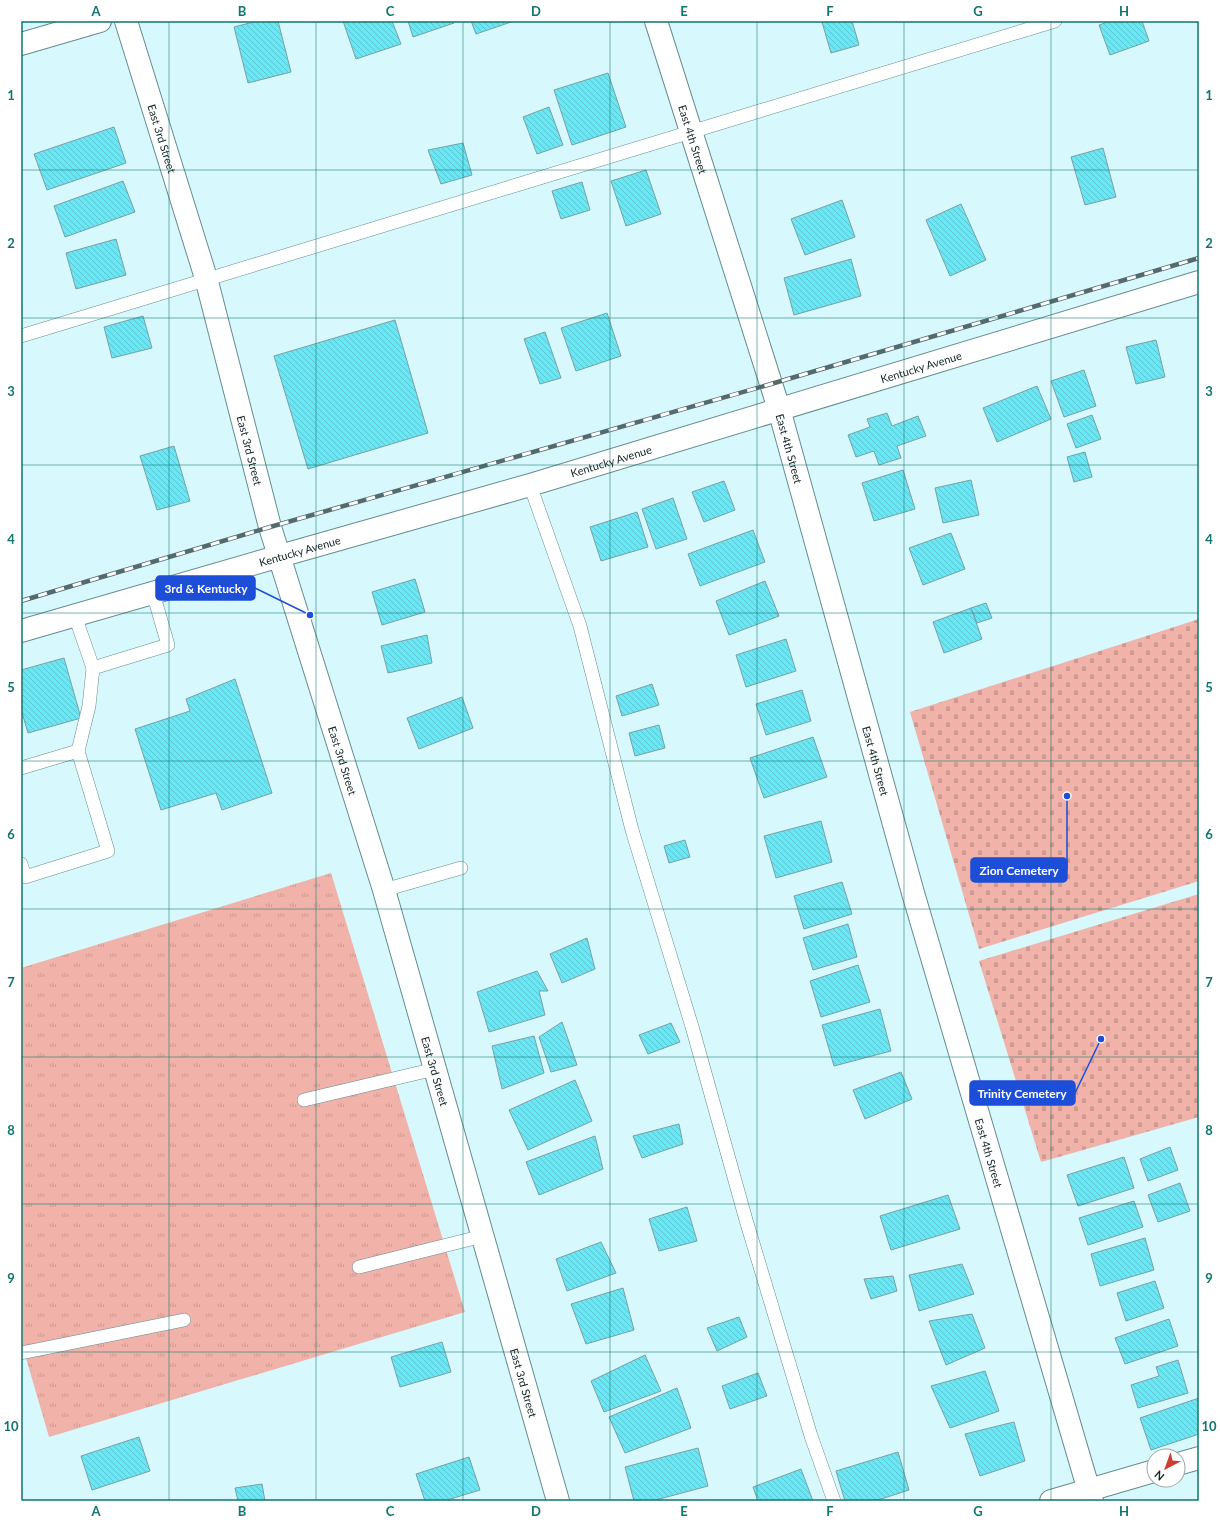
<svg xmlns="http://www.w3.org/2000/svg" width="1220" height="1522" font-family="Lato,sans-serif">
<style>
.grass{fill:url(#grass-tufts)}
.cemetery{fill:url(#cemetery-stones)}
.building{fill:url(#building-back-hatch);stroke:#78a0a5}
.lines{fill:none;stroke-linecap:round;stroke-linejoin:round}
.service-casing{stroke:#658c91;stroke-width:14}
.minor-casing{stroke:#658c91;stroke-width:24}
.service{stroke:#fff;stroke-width:13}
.minor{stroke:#fff;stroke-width:22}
.rail-casing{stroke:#546a6d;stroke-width:4.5}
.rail{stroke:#fff;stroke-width:3;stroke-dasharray:9;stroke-linecap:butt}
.grid{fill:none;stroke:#0f766e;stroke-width:1;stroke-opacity:0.55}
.labels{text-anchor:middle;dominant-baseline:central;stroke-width:3;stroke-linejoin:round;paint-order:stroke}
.street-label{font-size:11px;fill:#132325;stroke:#fff}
.leader{fill:none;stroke:#1d4ed8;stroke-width:1.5}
.callout-dot{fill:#1d4ed8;stroke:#fff;stroke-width:1.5}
.callout{fill:#1d4ed8;stroke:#1d4ed8;stroke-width:1.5}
.callout-label{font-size:12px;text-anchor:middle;font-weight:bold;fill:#fff}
.neatline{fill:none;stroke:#0f766e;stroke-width:1.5}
.grid-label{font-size:13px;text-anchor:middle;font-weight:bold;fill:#0f766e}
</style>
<defs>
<pattern id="grass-tufts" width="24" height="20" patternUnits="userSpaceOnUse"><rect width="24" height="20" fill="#f0b2a9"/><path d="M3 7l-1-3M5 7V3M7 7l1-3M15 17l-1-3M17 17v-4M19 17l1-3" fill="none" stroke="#cd9991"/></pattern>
<pattern id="cemetery-stones" width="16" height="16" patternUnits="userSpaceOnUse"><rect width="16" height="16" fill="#f0b2a9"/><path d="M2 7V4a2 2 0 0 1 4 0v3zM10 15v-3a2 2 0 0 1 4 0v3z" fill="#cd9991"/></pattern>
<pattern id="building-back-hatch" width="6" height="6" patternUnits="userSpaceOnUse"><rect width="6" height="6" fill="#6ae7f5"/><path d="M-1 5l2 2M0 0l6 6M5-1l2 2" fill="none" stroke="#5bc6d2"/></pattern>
</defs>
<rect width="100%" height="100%" fill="#d7f9fd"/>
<path class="grass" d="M 331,873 L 465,1312 L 49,1437 L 21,1341 L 21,968 Z"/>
<g class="cemetery">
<path d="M 1199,619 L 1199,881 L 979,949 L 910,712 Z"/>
<path d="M 1199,894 L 1199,1117 L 1041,1162 L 979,961 Z"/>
</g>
<g class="building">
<path d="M 257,21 L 278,21 L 291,72 L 248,83 L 234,27 Z"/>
<path d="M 343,21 L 392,21 L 401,44 L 356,59 Z"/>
<path d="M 408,21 L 453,21 L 454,23 L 413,37 Z"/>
<path d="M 471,21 L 514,21 L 476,34 Z"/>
<path d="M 826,21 L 852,21 L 859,45 L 831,53 L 822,22 Z"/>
<path d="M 1111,21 L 1142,21 L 1149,41 L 1110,55 L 1099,25 Z"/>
<path d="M 608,73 L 626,127 L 572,145 L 554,90 Z"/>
<path d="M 549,107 L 563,145 L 537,154 L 523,117 Z"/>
<path d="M 114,127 L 126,163 L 47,190 L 34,154 Z"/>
<path d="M 463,143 L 472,175 L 441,184 L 428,150 Z"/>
<path d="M 1103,148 L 1116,197 L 1085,205 L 1071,157 Z"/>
<path d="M 646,170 L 661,214 L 626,226 L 611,181 Z"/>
<path d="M 123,181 L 135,212 L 65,237 L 54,206 Z"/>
<path d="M 582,182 L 590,210 L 561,219 L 552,191 Z"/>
<path d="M 842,200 L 855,237 L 805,255 L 791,219 Z"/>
<path d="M 961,204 L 986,260 L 950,276 L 926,220 Z"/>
<path d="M 116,239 L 126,275 L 76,289 L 66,253 Z"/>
<path d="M 851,259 L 861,296 L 794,315 L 784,278 Z"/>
<path d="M 607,313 L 621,356 L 576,371 L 561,328 Z"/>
<path d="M 143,316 L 152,348 L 112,358 L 104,327 Z"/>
<path d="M 395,320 L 428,433 L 308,469 L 274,356 Z"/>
<path d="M 545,332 L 561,378 L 540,384 L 524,339 Z"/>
<path d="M 1156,340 L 1165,377 L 1136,384 L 1126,347 Z"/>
<path d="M 1084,370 L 1096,406 L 1064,417 L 1051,381 Z"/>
<path d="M 1037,386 L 1051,419 L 997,442 L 983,408 Z"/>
<path d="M 887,413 L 892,426 L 918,416 L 926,436 L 897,446 L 901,458 L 879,465 L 874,451 L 856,457 L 848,435 L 870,427 L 867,419 Z"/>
<path d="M 1092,415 L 1101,439 L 1076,448 L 1067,424 Z"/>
<path d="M 174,446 L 190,501 L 157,510 L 140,456 Z"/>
<path d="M 1085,452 L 1092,477 L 1074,482 L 1067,457 Z"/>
<path d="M 903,470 L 915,509 L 874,521 L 862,483 Z"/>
<path d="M 971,480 L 979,515 L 943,523 L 935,488 Z"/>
<path d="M 724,481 L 735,510 L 704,522 L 692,492 Z"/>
<path d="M 673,498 L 687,539 L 656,549 L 642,509 Z"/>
<path d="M 637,512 L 648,547 L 601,561 L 590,527 Z"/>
<path d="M 753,530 L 765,562 L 700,586 L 688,554 Z"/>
<path d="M 951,533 L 965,569 L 923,585 L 909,548 Z"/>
<path d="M 415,579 L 425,612 L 382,625 L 372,592 Z"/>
<path d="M 765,581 L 779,616 L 729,635 L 716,601 Z"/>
<path d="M 986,603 L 992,618 L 977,623 L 971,608 Z"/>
<path d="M 971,608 L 982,639 L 944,653 L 933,622 Z"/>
<path d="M 427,635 L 432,663 L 388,673 L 381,646 Z"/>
<path d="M 786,639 L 796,671 L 746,687 L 736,655 Z"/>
<path d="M 64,658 L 81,718 L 28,733 L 21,709 L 21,670 Z"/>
<path d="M 235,679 L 272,793 L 222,810 L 216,793 L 161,810 L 135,729 L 190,711 L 186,699 Z"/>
<path d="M 652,684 L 659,705 L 622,716 L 616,696 Z"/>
<path d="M 802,690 L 811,721 L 766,735 L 756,704 Z"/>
<path d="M 462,697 L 473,728 L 419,749 L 407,718 Z"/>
<path d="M 659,725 L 665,748 L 635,756 L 629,733 Z"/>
<path d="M 813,737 L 827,777 L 764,798 L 750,758 Z"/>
<path d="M 821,821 L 832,862 L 776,878 L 764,836 Z"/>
<path d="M 685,840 L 690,857 L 669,863 L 664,846 Z"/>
<path d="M 842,882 L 852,914 L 804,929 L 794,896 Z"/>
<path d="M 848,924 L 857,957 L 813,970 L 803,938 Z"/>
<path d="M 587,938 L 595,969 L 562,983 L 550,954 Z"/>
<path d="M 858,965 L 870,1002 L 821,1017 L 810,981 Z"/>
<path d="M 537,971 L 548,991 L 539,991 L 545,1015 L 489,1032 L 477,992 Z"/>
<path d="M 880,1009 L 891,1051 L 834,1066 L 822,1025 Z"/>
<path d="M 562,1022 L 577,1065 L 551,1072 L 539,1037 Z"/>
<path d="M 671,1023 L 680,1042 L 648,1054 L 639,1035 Z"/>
<path d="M 534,1036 L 544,1073 L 502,1089 L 492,1046 Z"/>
<path d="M 901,1072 L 912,1099 L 865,1119 L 853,1090 Z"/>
<path d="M 575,1080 L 592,1121 L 528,1150 L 509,1110 Z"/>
<path d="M 679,1124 L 683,1144 L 642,1158 L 633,1136 Z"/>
<path d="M 595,1136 L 603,1169 L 539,1195 L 526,1162 Z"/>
<path d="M 1170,1147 L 1178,1170 L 1148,1181 L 1140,1159 Z"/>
<path d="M 1124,1157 L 1134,1188 L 1078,1206 L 1067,1175 Z"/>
<path d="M 1180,1183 L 1190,1211 L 1158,1222 L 1148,1195 Z"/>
<path d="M 948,1195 L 960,1229 L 891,1250 L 880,1216 Z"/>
<path d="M 1134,1201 L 1143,1227 L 1088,1245 L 1079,1218 Z"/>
<path d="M 687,1207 L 697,1241 L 659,1251 L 649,1219 Z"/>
<path d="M 1145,1238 L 1154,1270 L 1100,1286 L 1091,1254 Z"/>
<path d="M 601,1242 L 616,1273 L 567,1291 L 556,1259 Z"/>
<path d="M 962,1264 L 974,1294 L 919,1311 L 909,1275 Z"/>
<path d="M 893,1276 L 897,1291 L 871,1299 L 864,1279 Z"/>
<path d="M 1155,1281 L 1164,1308 L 1126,1321 L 1117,1293 Z"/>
<path d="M 623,1288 L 634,1330 L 586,1344 L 571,1304 Z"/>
<path d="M 972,1314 L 985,1348 L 946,1365 L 929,1321 Z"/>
<path d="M 739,1317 L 747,1337 L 717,1351 L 707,1328 Z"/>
<path d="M 1169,1319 L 1178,1346 L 1125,1364 L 1115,1338 Z"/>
<path d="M 442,1342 L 451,1372 L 400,1387 L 391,1357 Z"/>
<path d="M 645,1355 L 661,1391 L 604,1412 L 591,1381 Z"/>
<path d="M 1178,1360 L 1188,1393 L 1138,1408 L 1131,1385 L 1159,1376 L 1156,1367 Z"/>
<path d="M 985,1371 L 999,1411 L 950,1428 L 931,1386 Z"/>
<path d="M 758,1373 L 767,1396 L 730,1409 L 722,1386 Z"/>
<path d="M 677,1388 L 691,1428 L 625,1453 L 609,1417 Z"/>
<path d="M 1199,1398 L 1199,1429 L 1197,1430 L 1199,1434 L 1151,1450 L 1140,1418 Z"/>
<path d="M 1014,1422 L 1025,1461 L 980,1476 L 965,1434 Z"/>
<path d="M 139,1437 L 150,1471 L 92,1490 L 81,1456 Z"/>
<path d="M 698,1448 L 708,1486 L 652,1501 L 634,1501 L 625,1467 Z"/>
<path d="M 898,1452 L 909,1490 L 875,1501 L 845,1501 L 836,1471 Z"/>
<path d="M 469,1457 L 480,1490 L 444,1501 L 425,1501 L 416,1474 Z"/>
<path d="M 801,1469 L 813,1501 L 758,1501 L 753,1487 Z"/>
<path d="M 262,1484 L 265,1501 L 238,1501 L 235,1488 Z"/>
</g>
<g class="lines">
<g class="service-casing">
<g id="service">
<path d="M 21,336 L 1055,21"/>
<path d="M 530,485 L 580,626 L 632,830 L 693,1030 L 746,1220 L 811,1436 L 834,1501"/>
<path d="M 75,616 L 93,668 L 168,645 L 153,593"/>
<path d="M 21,768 L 78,751"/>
<path d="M 21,864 L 25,877 L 108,851 L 78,751 L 89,706 L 93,668"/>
<path d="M 384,890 L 461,868"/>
<path d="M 304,1100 L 435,1069"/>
<path d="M 359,1267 L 483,1236"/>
<path d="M 21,1353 L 184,1320"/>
</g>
</g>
<g class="minor-casing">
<g id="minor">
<path id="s1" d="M 126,21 L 206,278 L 270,527 L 384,890 L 558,1501"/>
<path id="s2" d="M 656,21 L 779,409 L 913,893 L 1092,1501"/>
<path d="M 21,44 L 100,21"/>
<path id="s3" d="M 21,631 L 280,556 L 530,485 L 1199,282"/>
<path d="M 1178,1464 L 1199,1458"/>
<path d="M 1051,1501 L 1154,1471"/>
</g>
</g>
<use href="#service" class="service"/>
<use href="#minor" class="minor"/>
<g class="rail-casing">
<path id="rail" d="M 21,601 L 270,527 L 771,384 L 1199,258"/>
</g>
<use href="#rail" class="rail"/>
</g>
<path class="grid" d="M 169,21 L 169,1501M 316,21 L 316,1501M 463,21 L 463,1501M 610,21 L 610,1501M 757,21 L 757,1501M 904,21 L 904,1501M 1051,21 L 1051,1501M 21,170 L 1199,170M 21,318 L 1199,318M 21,465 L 1199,465M 21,613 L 1199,613M 21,761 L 1199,761M 21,909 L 1199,909M 21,1057 L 1199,1057M 21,1204 L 1199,1204M 21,1352 L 1199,1352"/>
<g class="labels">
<g class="street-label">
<text stroke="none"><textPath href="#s1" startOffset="123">East 3rd Street</textPath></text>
<text stroke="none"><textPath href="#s2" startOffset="124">East 4th Street</textPath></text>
<text stroke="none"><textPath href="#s3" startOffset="938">Kentucky Avenue</textPath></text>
<text stroke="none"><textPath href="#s2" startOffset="448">East 4th Street</textPath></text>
<text stroke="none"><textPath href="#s1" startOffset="447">East 3rd Street</textPath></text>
<text stroke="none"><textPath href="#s3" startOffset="614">Kentucky Avenue</textPath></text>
<text stroke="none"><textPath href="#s3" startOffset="290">Kentucky Avenue</textPath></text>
<text stroke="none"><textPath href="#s1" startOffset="771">East 3rd Street</textPath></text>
<text stroke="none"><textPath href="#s2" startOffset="772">East 4th Street</textPath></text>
<text stroke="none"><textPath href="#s1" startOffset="1095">East 3rd Street</textPath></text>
<text stroke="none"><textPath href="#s2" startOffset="1180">East 4th Street</textPath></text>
<text stroke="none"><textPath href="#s1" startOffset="1419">East 3rd Street</textPath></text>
</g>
</g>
<path class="leader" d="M310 615L255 588M1067 796L1067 870M1101 1039L1075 1093"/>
<g class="callout-dot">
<circle cx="310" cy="615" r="4"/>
<circle cx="1067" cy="796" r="4"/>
<circle cx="1101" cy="1039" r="4"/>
</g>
<g class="callout">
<rect x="156" y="576" width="99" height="24" rx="4"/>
<rect x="971" y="858" width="96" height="24" rx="4"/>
<rect x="970" y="1081" width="105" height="24" rx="4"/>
</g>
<g class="callout-label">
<text x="206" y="593">3rd &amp; Kentucky</text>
<text x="1019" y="875">Zion Cemetery</text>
<text x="1022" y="1098">Trinity Cemetery</text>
</g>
<rect width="1220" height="1522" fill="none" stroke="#ffffff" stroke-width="44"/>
<g transform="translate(1166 1468) rotate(221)"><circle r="19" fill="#ffffff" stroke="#a1a7a8"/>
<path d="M0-3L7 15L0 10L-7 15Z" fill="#cd3f35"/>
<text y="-6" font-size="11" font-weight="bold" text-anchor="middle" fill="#132325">N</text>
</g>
<rect x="22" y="22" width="1176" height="1478" class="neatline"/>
<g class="grid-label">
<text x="96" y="16">A</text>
<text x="242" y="16">B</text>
<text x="390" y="16">C</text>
<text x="536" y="16">D</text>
<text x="684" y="16">E</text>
<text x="830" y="16">F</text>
<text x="978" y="16">G</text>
<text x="1124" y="16">H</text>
<text x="11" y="100">1</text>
<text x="1209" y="100">1</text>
<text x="11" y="248">2</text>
<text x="1209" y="248">2</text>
<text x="11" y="396">3</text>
<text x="1209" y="396">3</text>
<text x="11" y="544">4</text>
<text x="1209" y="544">4</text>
<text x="11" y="692">5</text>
<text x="1209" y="692">5</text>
<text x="11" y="839">6</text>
<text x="1209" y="839">6</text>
<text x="11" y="987">7</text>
<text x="1209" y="987">7</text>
<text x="11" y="1135">8</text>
<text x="1209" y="1135">8</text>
<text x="11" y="1283">9</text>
<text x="1209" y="1283">9</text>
<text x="11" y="1431">10</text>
<text x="1209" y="1431">10</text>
<text x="96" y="1516">A</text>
<text x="242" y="1516">B</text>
<text x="390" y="1516">C</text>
<text x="536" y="1516">D</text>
<text x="684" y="1516">E</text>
<text x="830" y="1516">F</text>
<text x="978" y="1516">G</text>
<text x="1124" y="1516">H</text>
</g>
</svg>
